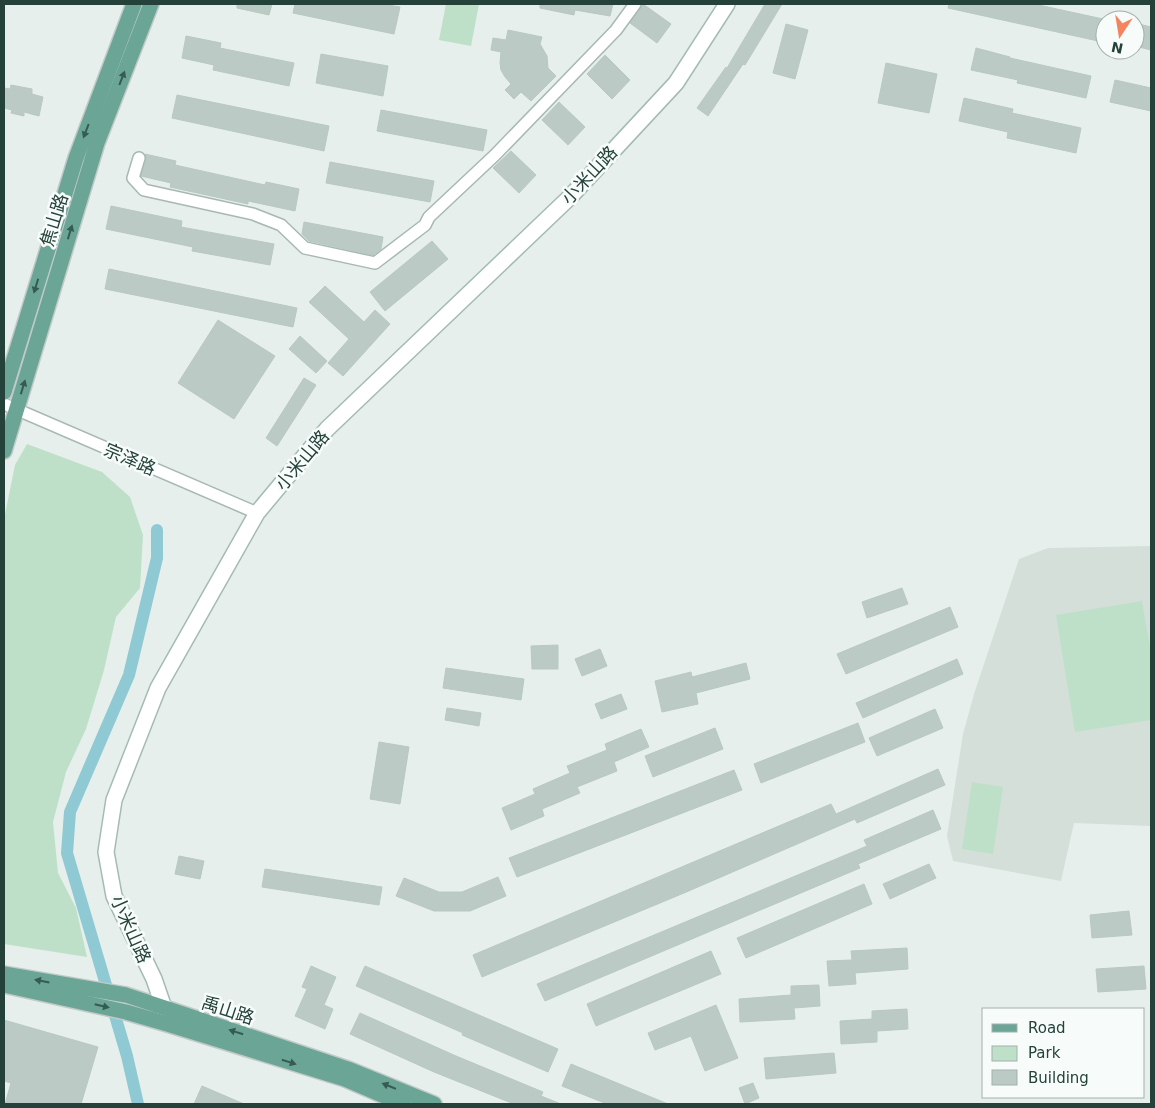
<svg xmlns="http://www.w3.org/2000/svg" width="1155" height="1108" font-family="'DejaVu Sans','Noto Sans SC',sans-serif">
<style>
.built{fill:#d4dfda}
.green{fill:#bfe0c8}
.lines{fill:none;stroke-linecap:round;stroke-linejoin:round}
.canal{stroke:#8ec9d4;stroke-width:12}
.building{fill:#bbcac4;stroke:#b8c9c2}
.street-casing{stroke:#a8b8b2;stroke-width:14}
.secondary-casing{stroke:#a4bbb3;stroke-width:18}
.primary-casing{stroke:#c2cac8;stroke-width:18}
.street{stroke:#fff;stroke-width:11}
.secondary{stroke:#fff;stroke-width:15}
.primary{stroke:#6aa596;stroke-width:15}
.oneway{fill:#365b51}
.labels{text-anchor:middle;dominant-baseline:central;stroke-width:5;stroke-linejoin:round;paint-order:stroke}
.street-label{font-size:18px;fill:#24423a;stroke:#f7fbf9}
</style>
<rect width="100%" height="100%" fill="#e6efeb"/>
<path class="built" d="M 1151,546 L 1151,826 L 1074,823 L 1061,881 L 953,861 L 947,836 L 963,734 L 974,694 L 1019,559 L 1048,548 Z"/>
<g class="green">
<path d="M 446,4 L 479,4 L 471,46 L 439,40 Z"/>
<path d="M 27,444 L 102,472 L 130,497 L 143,535 L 140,588 L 116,617 L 104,670 L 86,729 L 66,772 L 53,822 L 58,873 L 76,908 L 87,957 L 4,944 L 4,519 L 15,465 Z"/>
<path d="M 1142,601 L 1151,653 L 1151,720 L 1075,732 L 1056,615 Z"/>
<path d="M 972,782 L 1003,787 L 993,854 L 962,849 Z"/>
</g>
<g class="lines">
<path class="canal" d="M 138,1104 L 127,1056 L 67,853 L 70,812 L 129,675 L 157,558 L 157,530"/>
</g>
<g class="building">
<path d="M 237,4 L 272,4 L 269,15 L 237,8 Z"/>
<path d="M 295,4 L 382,4 L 400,7 L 394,34 L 293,13 Z"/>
<path d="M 540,4 L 613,4 L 610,16 L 575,10 L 574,15 L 540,8 Z"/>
<path d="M 643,4 L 671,24 L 657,43 L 630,23 Z"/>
<path d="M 765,4 L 782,4 L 745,65 L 743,64 L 708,116 L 697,108 L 726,67 L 727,68 Z"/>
<path d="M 949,4 L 1034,4 L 1103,19 L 1098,41 L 948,8 Z"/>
<path d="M 1135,23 L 1151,27 L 1151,50 L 1135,46 Z"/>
<path d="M 786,24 L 808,30 L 795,79 L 773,73 Z"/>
<path d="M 508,30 L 542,37 L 540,44 L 547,56 L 548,68 L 556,76 L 531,101 L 521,92 L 514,99 L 505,90 L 511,84 L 505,77 L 501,70 L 500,63 L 501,52 L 491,50 L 493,38 L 506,40 Z"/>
<path d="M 186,36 L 221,43 L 220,48 L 294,63 L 289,86 L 213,70 L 214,65 L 182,58 Z"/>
<path d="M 976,48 L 1010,57 L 1010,58 L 1091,76 L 1086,98 L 1017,83 L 1018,80 L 971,70 Z"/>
<path d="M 321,54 L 388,66 L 383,96 L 316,83 Z"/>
<path d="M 605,55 L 630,80 L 612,99 L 587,74 Z"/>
<path d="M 886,63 L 937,74 L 929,113 L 878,103 Z"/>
<path d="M 1115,80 L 1151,88 L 1151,111 L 1110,102 Z"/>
<path d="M 11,85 L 32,89 L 32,94 L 43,97 L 39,116 L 24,112 L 24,116 L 11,113 L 12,110 L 4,108 L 4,88 L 10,89 Z"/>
<path d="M 177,95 L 329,126 L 324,151 L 172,118 Z"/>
<path d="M 964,98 L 1013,109 L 1012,113 L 1081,128 L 1076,153 L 1007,138 L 1008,132 L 959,121 Z"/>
<path d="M 559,102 L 585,127 L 568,145 L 542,120 Z"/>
<path d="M 381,110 L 487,130 L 483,151 L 377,131 Z"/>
<path d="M 511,151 L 536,175 L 519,193 L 493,168 Z"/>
<path d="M 145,154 L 176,161 L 175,165 L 265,185 L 266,182 L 299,189 L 295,211 L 248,201 L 248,204 L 170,187 L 171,183 L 141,176 L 146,160 Z"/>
<path d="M 330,162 L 434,181 L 430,202 L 326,183 Z"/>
<path d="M 111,206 L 182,221 L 181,227 L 274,244 L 270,265 L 192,251 L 193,247 L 106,229 Z"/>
<path d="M 304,222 L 383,237 L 381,249 L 373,255 L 309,241 L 302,234 Z"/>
<path d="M 432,241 L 448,259 L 385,311 L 370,292 Z"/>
<path d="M 109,269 L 297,308 L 293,327 L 105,289 Z"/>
<path d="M 325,286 L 364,322 L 375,310 L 390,324 L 343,376 L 328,363 L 349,339 L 309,302 Z"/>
<path d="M 218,320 L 275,356 L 234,419 L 178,383 Z"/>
<path d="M 300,336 L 327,361 L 316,373 L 289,349 Z"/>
<path d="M 304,378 L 316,385 L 277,446 L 266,438 Z"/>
<path d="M 902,588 L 908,604 L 867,618 L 862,602 Z"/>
<path d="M 950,607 L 958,627 L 846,674 L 837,654 Z"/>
<path d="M 558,645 L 558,669 L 532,669 L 531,646 Z"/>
<path d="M 600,649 L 607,666 L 582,676 L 575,659 Z"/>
<path d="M 957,659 L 963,674 L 863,718 L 856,703 Z"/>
<path d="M 746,663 L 750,679 L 696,693 L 698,704 L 662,712 L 655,681 L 691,672 L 692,677 Z"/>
<path d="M 446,668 L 524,679 L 521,700 L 443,688 Z"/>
<path d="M 621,694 L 627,709 L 601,719 L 595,704 Z"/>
<path d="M 447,708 L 481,713 L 479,726 L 445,720 Z"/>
<path d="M 935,709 L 943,728 L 877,756 L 869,738 Z"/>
<path d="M 858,723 L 865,742 L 761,783 L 754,764 Z"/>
<path d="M 715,728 L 723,749 L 653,777 L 645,756 Z"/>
<path d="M 641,729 L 649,747 L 614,762 L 617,771 L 577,787 L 580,793 L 542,809 L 544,816 L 511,830 L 502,808 L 535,794 L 533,789 L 570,773 L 567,766 L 607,750 L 605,744 Z"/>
<path d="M 379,742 L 409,747 L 400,804 L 370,799 Z"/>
<path d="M 938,769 L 945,785 L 857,823 L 855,819 L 684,893 L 482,977 L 473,955 L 831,804 L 836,814 Z"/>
<path d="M 734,770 L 742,790 L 517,877 L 509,858 Z"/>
<path d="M 933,810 L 941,829 L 858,864 L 860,868 L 545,1001 L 537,984 L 867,846 L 864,840 Z"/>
<path d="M 179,856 L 204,861 L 200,879 L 175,874 Z"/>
<path d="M 929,864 L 936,878 L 890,899 L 883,884 Z"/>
<path d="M 265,869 L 382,887 L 379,905 L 262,887 Z"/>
<path d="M 498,877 L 506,896 L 470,911 L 434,911 L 396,896 L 404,878 L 439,892 L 462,892 Z"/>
<path d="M 864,884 L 872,904 L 746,958 L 737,938 Z"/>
<path d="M 1129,911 L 1132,935 L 1092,938 L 1090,915 Z"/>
<path d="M 907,948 L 908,969 L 855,973 L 856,984 L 829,986 L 827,961 L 852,960 L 851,951 Z"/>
<path d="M 711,951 L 721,974 L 596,1026 L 587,1004 Z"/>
<path d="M 311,966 L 336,977 L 324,1005 L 333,1009 L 325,1029 L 295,1016 L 307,989 L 302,987 Z"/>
<path d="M 365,966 L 558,1049 L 548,1072 L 462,1035 L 463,1033 L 356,986 Z"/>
<path d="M 1144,966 L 1146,989 L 1098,992 L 1096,969 Z"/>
<path d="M 819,985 L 820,1006 L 794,1008 L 795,1019 L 740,1022 L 739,999 L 791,995 L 791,986 Z"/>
<path d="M 716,1005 L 738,1058 L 705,1071 L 691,1036 L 655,1050 L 648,1033 Z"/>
<path d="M 907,1009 L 908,1029 L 877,1031 L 877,1042 L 841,1044 L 840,1021 L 872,1019 L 872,1011 Z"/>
<path d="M 360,1013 L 456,1056 L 543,1092 L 541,1096 L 561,1104 L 514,1104 L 434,1072 L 350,1034 Z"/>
<path d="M 4,1020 L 98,1047 L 81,1104 L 5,1104 L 11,1083 L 4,1081 Z"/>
<path d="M 834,1053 L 836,1073 L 766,1079 L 764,1058 Z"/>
<path d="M 571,1064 L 668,1104 L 607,1104 L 562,1086 Z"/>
<path d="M 753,1083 L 759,1098 L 745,1104 L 739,1088 Z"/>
<path d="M 202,1086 L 244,1104 L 194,1104 Z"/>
</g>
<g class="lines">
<g class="street-casing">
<g id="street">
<path d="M 139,158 L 133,178 L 144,190 L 253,214 L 281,225 L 305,248 L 375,263 L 425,225 L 429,217 L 495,155 L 616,30 L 635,4"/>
<path d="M 4,404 L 257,513"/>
</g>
</g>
<g class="secondary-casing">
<path id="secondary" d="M 164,1017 L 164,1008 L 154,979 L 114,896 L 106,852 L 114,800 L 158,688 L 257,513 L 327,429 L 570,197 L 676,83 L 727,4"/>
</g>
<g class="primary-casing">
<g id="primary">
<path d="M 4,392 L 76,158 L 134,4"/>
<path d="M 4,451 L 97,143 L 151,4"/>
<path d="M 4,974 L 126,995 L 348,1069 L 434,1104"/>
<path d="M 4,985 L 126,1012 L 164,1023 L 345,1079 L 403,1104"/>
</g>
</g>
<use href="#street" class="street"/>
<use href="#secondary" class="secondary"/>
<use href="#primary" class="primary"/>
</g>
<defs><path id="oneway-solid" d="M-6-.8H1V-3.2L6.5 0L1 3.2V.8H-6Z" transform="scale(1.25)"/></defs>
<g class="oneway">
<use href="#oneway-solid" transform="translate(122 78) rotate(-69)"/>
<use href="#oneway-solid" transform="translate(86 131) rotate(111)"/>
<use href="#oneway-solid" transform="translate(70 232) rotate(-73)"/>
<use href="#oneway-solid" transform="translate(36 286) rotate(107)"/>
<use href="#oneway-solid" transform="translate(23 387) rotate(-73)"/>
<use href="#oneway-solid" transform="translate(42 981) rotate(-169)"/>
<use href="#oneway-solid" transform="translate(102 1006) rotate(13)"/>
<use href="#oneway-solid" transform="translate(236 1032) rotate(-162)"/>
<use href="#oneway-solid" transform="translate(289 1062) rotate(17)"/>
<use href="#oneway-solid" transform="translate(389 1086) rotate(-158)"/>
</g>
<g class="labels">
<g class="street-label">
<text transform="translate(589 175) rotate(-47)">小米山路</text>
<text transform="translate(54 220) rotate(-73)">焦山路</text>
<text transform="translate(130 459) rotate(23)">宗泽路</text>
<text transform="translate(302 460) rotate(-50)">小米山路</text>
<text transform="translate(131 929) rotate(66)">小米山路</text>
<text transform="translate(228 1010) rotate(18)">禹山路</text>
</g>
</g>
<rect width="1155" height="1108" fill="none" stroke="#24423a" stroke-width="10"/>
<rect x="982" y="1008" width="162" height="90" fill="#f7fbf9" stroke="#a3b1ad"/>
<rect x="992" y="1024" width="25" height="8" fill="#6aa596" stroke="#a3b1ad"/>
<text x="1028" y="1033" font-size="15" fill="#24423a">Road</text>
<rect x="992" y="1046" width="25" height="15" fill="#bfe0c8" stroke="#a3b1ad"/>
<text x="1028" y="1058" font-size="15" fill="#24423a">Park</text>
<rect x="992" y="1070" width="25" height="15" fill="#bbcac4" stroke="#a3b1ad"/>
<text x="1028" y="1083" font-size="15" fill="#24423a">Building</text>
<g transform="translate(1120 35) rotate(192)"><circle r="24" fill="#f7fbf9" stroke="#a3b1ad"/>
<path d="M0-4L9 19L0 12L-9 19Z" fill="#f4845f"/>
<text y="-8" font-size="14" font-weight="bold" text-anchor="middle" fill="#24423a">N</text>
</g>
</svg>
